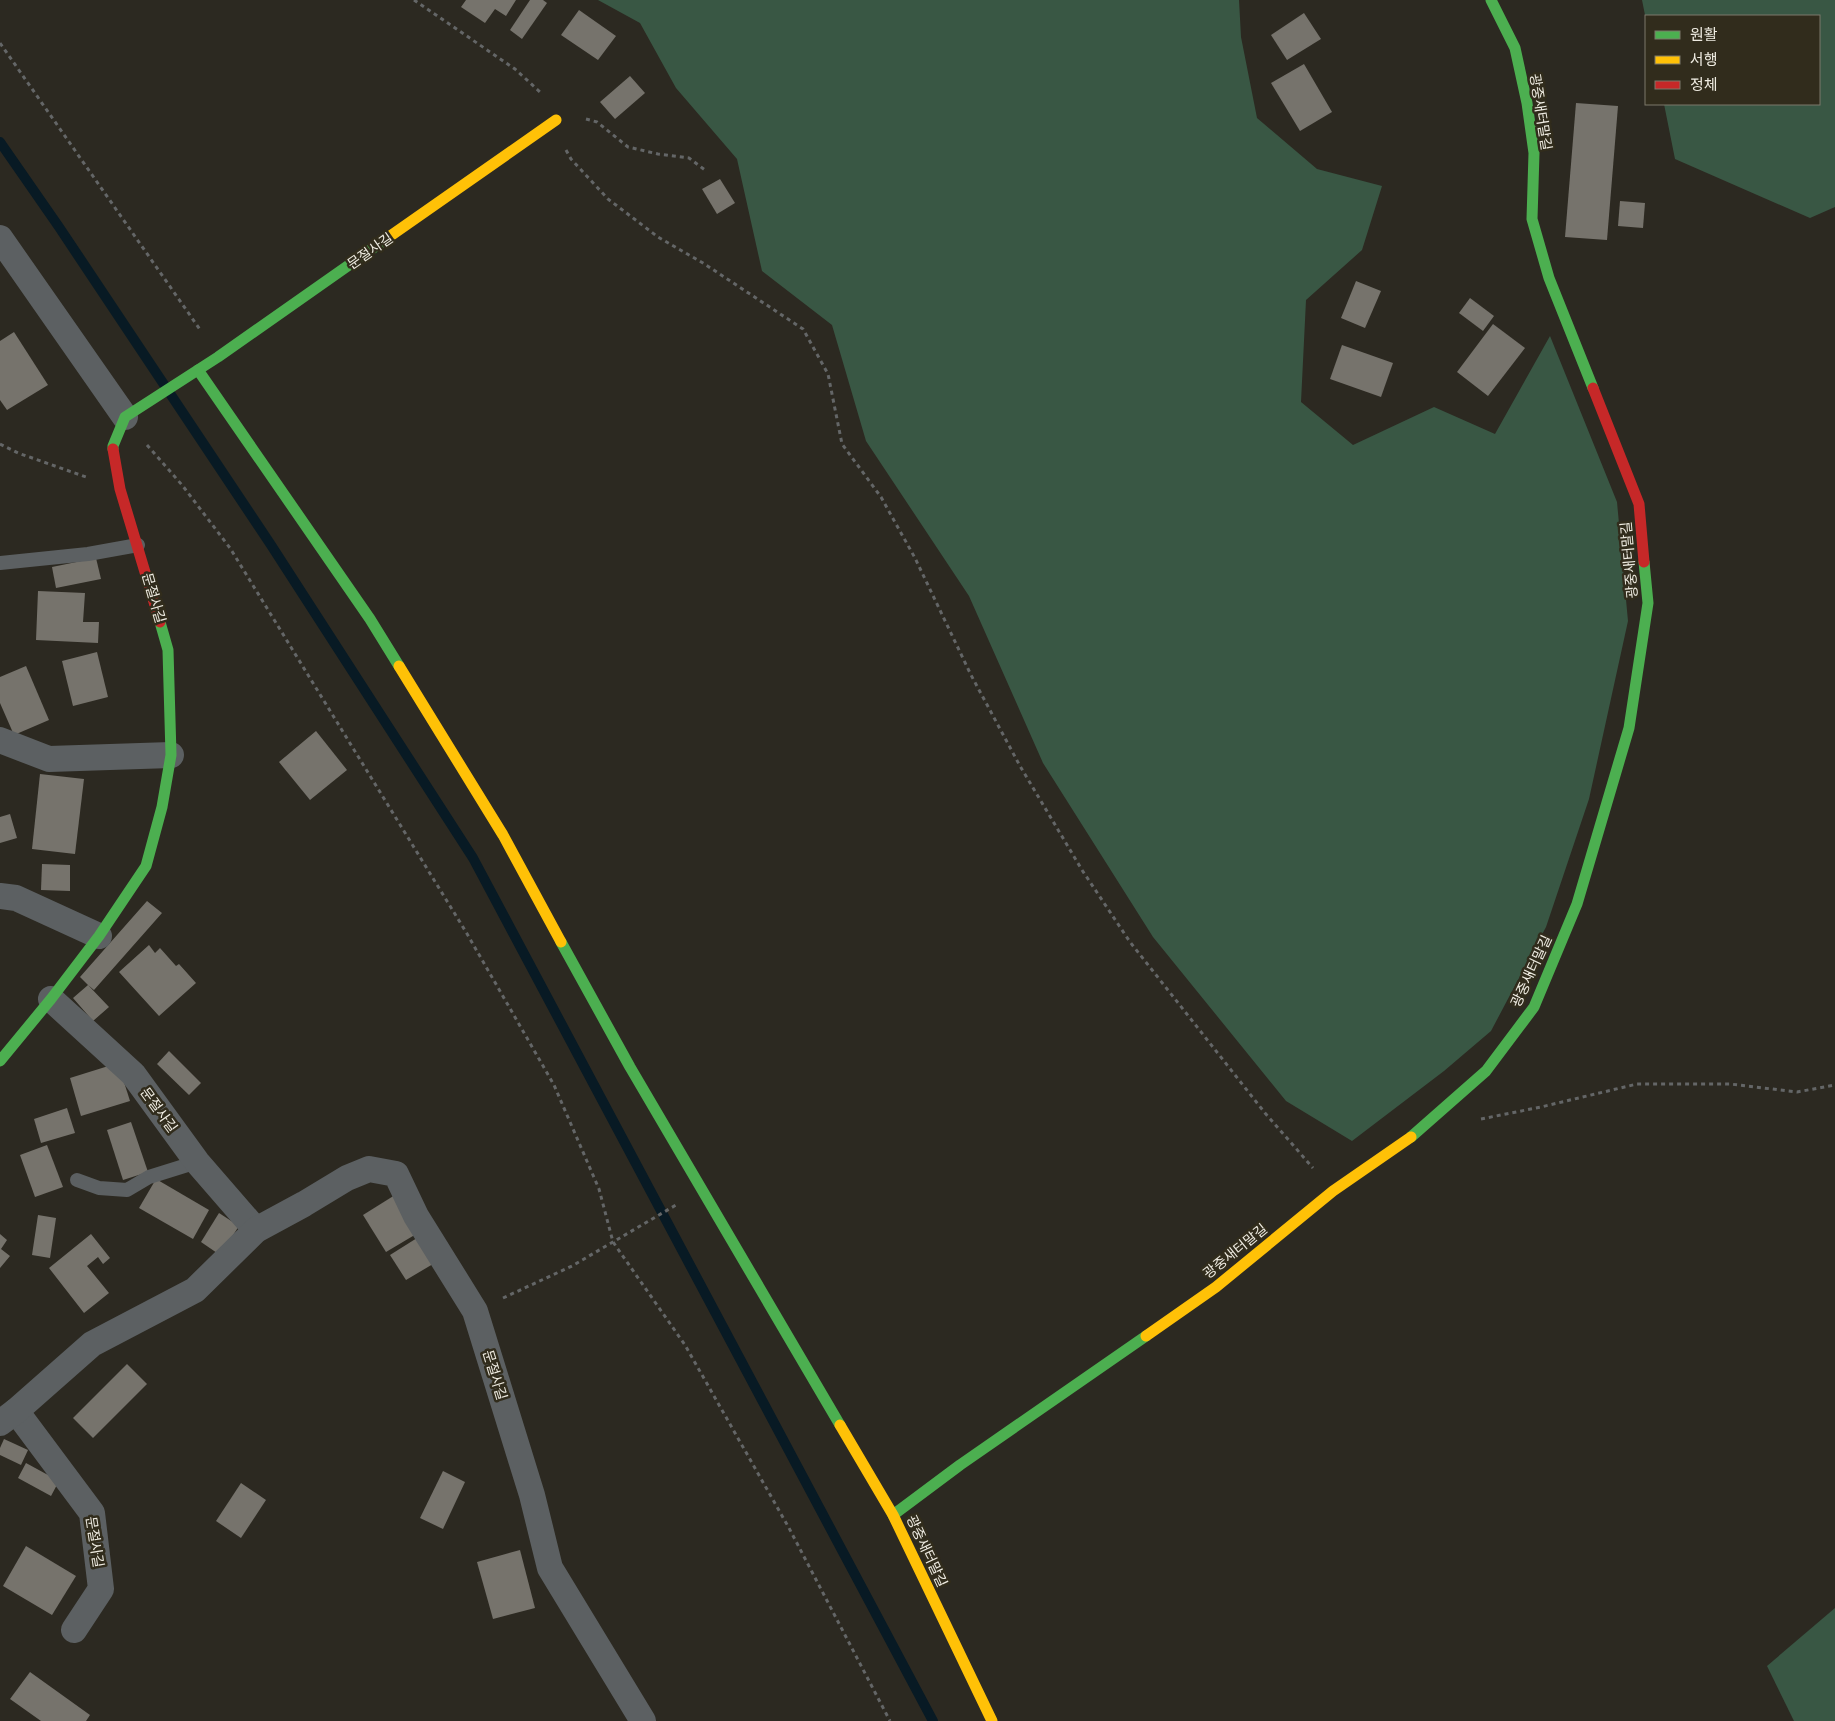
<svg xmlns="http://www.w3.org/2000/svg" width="1835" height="1721" font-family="Poppins,'Noto Sans KR',sans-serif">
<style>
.green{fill:#395744}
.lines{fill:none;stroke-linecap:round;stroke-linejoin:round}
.stream{stroke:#081a24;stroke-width:10}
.building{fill:#76736c}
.path{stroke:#646667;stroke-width:3;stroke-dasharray:4 4;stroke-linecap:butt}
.lane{stroke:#5c6062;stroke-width:14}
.street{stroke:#5c6062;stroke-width:26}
.fast{stroke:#4caf50;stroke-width:11}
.slow{stroke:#ffc107;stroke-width:11}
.jam{stroke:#c62828;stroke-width:11}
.labels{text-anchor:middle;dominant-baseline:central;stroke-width:5;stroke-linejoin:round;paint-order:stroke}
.street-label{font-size:14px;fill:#eeebe1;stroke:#312c1c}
</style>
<rect width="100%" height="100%" fill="#2c2921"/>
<g class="green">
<path d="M 598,0 L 1239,0 L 1241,37 L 1257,118 L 1317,169 L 1382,186 L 1362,250 L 1306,300 L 1301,402 L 1353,445 L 1434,407 L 1495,434 L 1550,336 L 1617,502 L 1628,621 L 1589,799 L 1546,927 L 1491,1031 L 1444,1071 L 1352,1141 L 1286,1101 L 1153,937 L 1043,763 L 969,596 L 866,441 L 832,325 L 762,271 L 737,159 L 676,88 L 640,23 Z"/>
<path d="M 1642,0 L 1835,0 L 1835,207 L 1810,218 L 1675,159 L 1664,104 L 1819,104 L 1819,16 L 1646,16 L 1646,20 Z"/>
<path d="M 1835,1608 L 1835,1721 L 1794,1721 L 1767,1666 Z"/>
</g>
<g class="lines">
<path class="stream" d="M 0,142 L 59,227 L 271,545 L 473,858 L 933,1721"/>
</g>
<g class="building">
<path d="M 466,0 L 516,0 L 506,16 L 495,9 L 485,23 L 461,7 Z"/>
<path d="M 530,0 L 543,0 L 547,3 L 522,39 L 510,30 Z"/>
<path d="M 579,10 L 616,36 L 598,60 L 561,35 Z"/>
<path d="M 1304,13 L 1321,39 L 1287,60 L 1271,35 Z"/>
<path d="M 1304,64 L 1332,112 L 1300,131 L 1271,83 Z"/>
<path d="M 630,76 L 645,93 L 615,119 L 600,102 Z"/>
<path d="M 1576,103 L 1618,106 L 1607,240 L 1565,237 Z"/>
<path d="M 720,179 L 735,203 L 717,214 L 702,189 Z"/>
<path d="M 1620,201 L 1645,203 L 1643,228 L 1618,226 Z"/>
<path d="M 1356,281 L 1381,291 L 1365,328 L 1341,318 Z"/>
<path d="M 1470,298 L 1494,316 L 1483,331 L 1459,313 Z"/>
<path d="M 1493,324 L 1525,348 L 1488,396 L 1457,372 Z"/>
<path d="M 14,332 L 48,385 L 7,410 L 0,400 L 0,341 Z"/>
<path d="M 1342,345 L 1393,363 L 1381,397 L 1330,379 Z"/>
<path d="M 96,558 L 101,579 L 56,588 L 52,567 Z"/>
<path d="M 38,591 L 85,593 L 83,622 L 99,622 L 98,643 L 36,640 Z"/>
<path d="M 97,652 L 108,697 L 73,706 L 62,661 Z"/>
<path d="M 26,666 L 49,720 L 14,735 L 0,703 L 0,677 Z"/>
<path d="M 316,731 L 347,770 L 310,800 L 279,762 Z"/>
<path d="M 40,774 L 84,779 L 75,854 L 32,849 Z"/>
<path d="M 10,814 L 17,838 L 0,843 L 0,817 Z"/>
<path d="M 42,864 L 70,865 L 70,891 L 41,890 Z"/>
<path d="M 147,901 L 162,913 L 94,990 L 88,985 L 109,1007 L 93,1021 L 73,998 L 88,985 L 80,977 Z"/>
<path d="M 149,945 L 155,953 L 160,948 L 176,966 L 179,964 L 196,983 L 159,1016 L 119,972 Z"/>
<path d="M 169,1051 L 201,1083 L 189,1095 L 157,1064 Z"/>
<path d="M 118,1063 L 130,1101 L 81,1116 L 70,1078 Z"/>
<path d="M 67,1108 L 75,1133 L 41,1143 L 34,1119 Z"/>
<path d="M 131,1122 L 148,1172 L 123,1180 L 107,1130 Z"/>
<path d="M 47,1145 L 63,1187 L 35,1197 L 20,1155 Z"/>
<path d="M 156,1179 L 209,1210 L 193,1239 L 139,1208 Z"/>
<path d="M 395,1195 L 418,1233 L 386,1252 L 363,1215 Z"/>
<path d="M 219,1213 L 239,1226 L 220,1255 L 201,1242 Z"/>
<path d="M 38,1215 L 56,1218 L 50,1258 L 32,1255 Z"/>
<path d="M 0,1234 L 7,1240 L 1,1249 L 10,1256 L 0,1268 Z"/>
<path d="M 91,1234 L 110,1258 L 103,1264 L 98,1257 L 87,1266 L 109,1293 L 84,1313 L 49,1268 Z"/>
<path d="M 417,1238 L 433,1264 L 406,1280 L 390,1255 Z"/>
<path d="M 127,1364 L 147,1384 L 93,1438 L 73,1418 Z"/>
<path d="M 4,1439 L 28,1450 L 21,1465 L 0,1455 L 0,1448 Z"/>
<path d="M 26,1463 L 59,1481 L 51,1496 L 18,1478 Z"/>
<path d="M 443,1471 L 465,1482 L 443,1529 L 420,1518 Z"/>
<path d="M 241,1483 L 266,1500 L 241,1538 L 216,1521 Z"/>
<path d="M 26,1546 L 76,1576 L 52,1615 L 3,1586 Z"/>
<path d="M 520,1550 L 535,1608 L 493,1619 L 477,1562 Z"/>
<path d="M 30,1672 L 90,1715 L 86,1721 L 41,1721 L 10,1699 Z"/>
</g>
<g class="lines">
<g class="path">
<path d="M 414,0 L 515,69 L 540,92"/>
<path d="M 0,43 L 201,331"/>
<path d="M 586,119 L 597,122 L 628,147 L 658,154 L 689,158 L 705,170"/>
<path d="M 566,150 L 571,159 L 608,199 L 658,237 L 703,263 L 803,329 L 828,374 L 842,444 L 881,497 L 915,558 L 971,675 L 1020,766 L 1082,870 L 1130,942 L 1265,1113 L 1313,1168"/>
<path d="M 0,444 L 18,453 L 86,477"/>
<path d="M 147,445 L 182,485 L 230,548 L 466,932 L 554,1085 L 599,1189 L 613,1242 L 685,1345 L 789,1528 L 890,1721"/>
<path d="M 1481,1119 L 1541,1107 L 1637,1084 L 1730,1084 L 1797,1092 L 1835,1085"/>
<path d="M 503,1298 L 572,1266 L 676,1205"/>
</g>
<g class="lane">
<path d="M 0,563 L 88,554 L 138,545"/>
<path d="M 77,1180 L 99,1188 L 127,1190 L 149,1177 L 197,1162"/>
</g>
<g class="street">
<path d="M 0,238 L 125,417"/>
<path d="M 0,740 L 49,759 L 171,755"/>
<path d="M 0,896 L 16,898 L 99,936"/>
<path d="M 51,999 L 133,1074 L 197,1162 L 256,1230"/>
<path d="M 16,1411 L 92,1513 L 101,1589 L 74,1630"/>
<path d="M 0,1423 L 16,1411 L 92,1344 L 195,1290 L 256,1230 L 304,1204 L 347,1178 L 369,1169 L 396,1174 L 416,1216 L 475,1311 L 532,1495 L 550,1568 L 643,1721"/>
</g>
<g class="fast">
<path d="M 1491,0 L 1515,48 L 1527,103 L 1534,153 L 1532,219 L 1549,278 L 1593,388"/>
<path d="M 198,370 L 370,619 L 399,666"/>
<path d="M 113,449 L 113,446 L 125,417 L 218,357 L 386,239"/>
<path d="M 561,942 L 630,1067 L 840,1425"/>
<path d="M 0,1061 L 51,999 L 99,936 L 146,866 L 162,807 L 171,755 L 168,650 L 160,622"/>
<path d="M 1411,1137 L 1486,1071 L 1534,1007 L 1577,904 L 1629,728 L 1648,603 L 1644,562"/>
<path d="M 893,1515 L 960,1465 L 1146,1336"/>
</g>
<g class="slow">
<path d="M 386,239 L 556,120"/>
<path d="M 399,666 L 503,835 L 561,942"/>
<path d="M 1146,1336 L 1216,1287 L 1333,1191 L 1411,1137"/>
<path d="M 840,1425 L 893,1515 L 992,1721"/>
</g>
<g class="jam">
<path d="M 1593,388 L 1639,504 L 1644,562"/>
<path d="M 113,449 L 120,489 L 160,622"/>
</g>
</g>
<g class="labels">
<g class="street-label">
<text transform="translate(1541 112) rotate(81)">광중새터말길</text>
<text transform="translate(370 251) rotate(-35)">문절사길</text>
<text transform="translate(1629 560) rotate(-95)">광중새터말길</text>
<text transform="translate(154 598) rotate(74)">문절사길</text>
<text transform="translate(1531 971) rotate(-65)">광중새터말길</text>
<text transform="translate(159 1110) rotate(54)">문절사길</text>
<text transform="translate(1235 1251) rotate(-39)">광중새터말길</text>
<text transform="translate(495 1375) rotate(73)">문절사길</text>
<text transform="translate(95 1542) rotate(81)">문절사길</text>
<text transform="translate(927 1551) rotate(65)">광중새터말길</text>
</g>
</g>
<rect x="1645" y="15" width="175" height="90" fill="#312c1c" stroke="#7d786b"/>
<rect x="1655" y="31" width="25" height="8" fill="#4caf50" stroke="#7d786b"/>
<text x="1690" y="40" font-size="15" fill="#eeebe1">원활</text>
<rect x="1655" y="56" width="25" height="8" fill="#ffc107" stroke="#7d786b"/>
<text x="1690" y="65" font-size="15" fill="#eeebe1">서행</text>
<rect x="1655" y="81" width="25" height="8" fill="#c62828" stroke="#7d786b"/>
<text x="1690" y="90" font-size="15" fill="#eeebe1">정체</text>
</svg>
